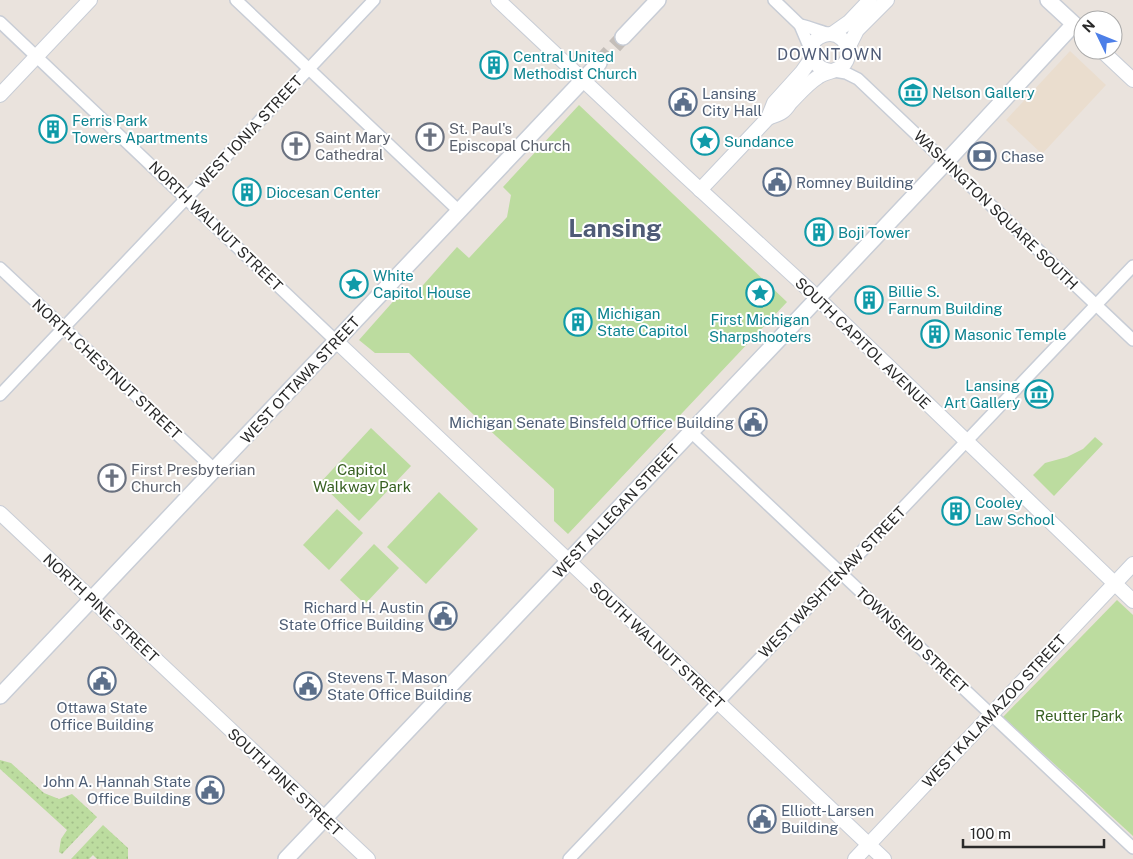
<svg xmlns="http://www.w3.org/2000/svg" width="1133" height="859" font-family="'Public Sans',sans-serif">
<style>
.education{fill:#eaddce}
.grass{fill:url(#grass-dots)}
.park{fill:#bcdc9f}
.lines{fill:none;stroke-linecap:round;stroke-linejoin:round}
.secondary-tunnel{stroke:#c4beb9;stroke-width:15;stroke-dasharray:15 8;stroke-linecap:butt}
.minor-casing{stroke:#c8cdd6;stroke-width:14}
.tertiary-casing{stroke:#c8cdd6;stroke-width:16}
.secondary-casing{stroke:#c8cdd6;stroke-width:18}
.minor{stroke:#fff;stroke-width:11}
.tertiary{stroke:#fff;stroke-width:14}
.secondary{stroke:#fff;stroke-width:15}
.labels{text-anchor:middle;dominant-baseline:central;stroke-width:4;stroke-linejoin:round;paint-order:stroke}
.culture-label{font-size:15px;fill:#0d838f;stroke:#fff;text-anchor:start}
.service-label{font-size:15px;fill:#4e5e75;stroke:#fff;text-anchor:start}
.worship-label{font-size:15px;fill:#5b616d;stroke:#fff;text-anchor:start}
.street-label{font-size:15px;fill:#2a2a2a;stroke:#fff}
.park-label{font-size:15px;fill:#376021;stroke:#fff}
.neighbourhood-label{font-size:16px;letter-spacing:1px;fill:#4f5b76;stroke:#fff}
.town-label{font-size:25px;font-weight:bold;fill:#4f5b76;stroke:#fff}
</style>
<defs>
<pattern id="grass-dots" width="8" height="8" patternUnits="userSpaceOnUse" patternTransform="scale(1.25)"><rect width="8" height="8" fill="#bcdc9f"/><path d="M2 2h.1M6 6h.1" fill="none" stroke="#a2bd89" stroke-width="1.8" stroke-linecap="round"/></pattern>
</defs>
<rect width="100%" height="100%" fill="#eae3dd"/>
<path class="education" d="M 1070,51 L 1106,85 L 1042,154 L 1006,120 Z"/>
<g class="grass">
<path d="M 0,760 L 11,763 L 44,793 L 59,799 L 72,794 L 97,817 L 62,854 L 59,852 L 61,839 L 67,830 L 0,769 Z"/>
<path d="M 103,825 L 128,848 L 128,859 L 97,859 L 93,855 L 89,859 L 71,859 Z"/>
</g>
<g class="park">
<path d="M 579,105 L 787,302 L 568,534 L 554,521 L 554,489 L 496,436 L 409,353 L 375,353 L 359,340 L 398,296 L 416,293 L 457,247 L 469,258 L 507,217 L 511,195 L 503,187 Z"/>
<path d="M 371,428 L 411,466 L 359,521 L 320,483 Z"/>
<path d="M 1095,437 L 1103,444 L 1054,496 L 1033,475 L 1045,463 L 1067,457 L 1083,449 Z"/>
<path d="M 439,492 L 478,529 L 426,584 L 387,547 Z"/>
<path d="M 337,509 L 363,533 L 329,570 L 303,545 Z"/>
<path d="M 374,544 L 399,568 L 365,604 L 340,580 Z"/>
<path d="M 1117,600 L 1133,615 L 1133,836 L 1003,717 Z"/>
</g>
<g class="lines">
<path class="secondary-tunnel" d="M 599,63 L 623,37"/>
<g class="minor-casing">
<g id="minor">
<path d="M 236,0 L 459,211"/>
<path d="M 774,0 L 800,25 L 811,51"/>
<path d="M 0,22 L 336,341"/>
<path d="M 800,25 C 810,27 819,31 829,34"/>
<path d="M 834,71 L 846,73 L 858,79 L 1133,340"/>
<path d="M 0,268 L 214,469"/>
<path d="M 0,395 L 374,0"/>
<path d="M 691,432 L 1133,848"/>
<path d="M 569,859 L 1133,266"/>
</g>
</g>
<g class="tertiary-casing">
<g id="tertiary">
<path d="M 498,0 L 683,174 L 807,288 L 1133,601"/>
<path d="M 1074,24 L 1083,33"/>
<path d="M 832,34 L 849,22 L 870,0"/>
<path d="M 848,48 L 857,30 L 887,0"/>
<path d="M 1101,50 L 1133,80"/>
<path d="M 0,95 L 90,0"/>
<path d="M 768,118 C 772,116 778,115 782,112 C 785,110 788,106 790,103 C 799,94 807,84 818,77 C 826,71 839,72 845,63 C 850,56 849,45 842,39 C 838,35 831,33 824,35 C 804,41 809,69 831,71"/>
<path d="M 700,190 L 768,118 L 774,103 L 802,72 L 809,62 L 812,54"/>
<path d="M 336,341 L 884,859"/>
<path d="M 0,513 L 368,859"/>
<path d="M 855,859 L 1133,564"/>
</g>
</g>
<g class="secondary-casing">
<g id="secondary">
<path d="M 623,37 L 658,0"/>
<path d="M 0,696 L 599,63"/>
<path d="M 286,859 L 800,317 L 946,162 L 1074,24 L 1048,0"/>
</g>
</g>
<use href="#minor" class="minor"/>
<use href="#tertiary" class="tertiary"/>
<use href="#secondary" class="secondary"/>
</g>
<defs>
<g id="building-ring" transform="scale(1.4375)"><circle r="9.5" fill="#fff" stroke="#0f9aa8" stroke-width="1.5"/><path d="M-4-6H4V6H1V3H-1V6H-4ZM-2.5-4.3h1.7v1.8h-1.7ZM.8-4.3h1.7v1.8H.8ZM-2.5-1h1.7V.8h-1.7ZM.8-1h1.7V.8H.8Z" fill="#0f9aa8"/></g>
<g id="museum-ring" transform="scale(1.4375)"><circle r="9.5" fill="#fff" stroke="#0f9aa8" stroke-width="1.5"/><path d="M0-6L6-3V-2H-6V-3ZM-5-1h2V3h-2ZM-1-1h2V3h-2ZM3-1h2V3H3ZM-6 4H6V6H-6Z" fill="#0f9aa8"/></g>
<g id="civic-ring" transform="scale(1.4375)"><circle r="9.5" fill="#fff" stroke="#5c6f8a" stroke-width="1.5"/><path d="M-.6-6.5H3V-4.5H.6V-3L4-1V1h2V6H-6V1h2V-1L-.6-3ZM-1.2 2.5V6h2.4V2.5Z" fill="#5c6f8a"/></g>
<g id="church-ring" transform="scale(1.4375)"><circle r="9.5" fill="#fff" stroke="#6b7280" stroke-width="1.5"/><path d="M-1.2-6h2.4v3.5h3.3v2.4h-3.3V6h-2.4V-.1h-3.3v-2.4h3.3Z" fill="#6b7280"/></g>
<g id="sight-ring" transform="scale(1.4375)"><circle r="9.5" fill="#fff" stroke="#0f9aa8" stroke-width="1.5"/><path d="M0-6L1.8-2.2L6-1.7L2.9 1.2L3.7 5.4L0 3.3L-3.7 5.4L-2.9 1.2L-6-1.7L-1.8-2.2Z" fill="#0f9aa8"/></g>
<g id="bank-ring" transform="scale(1.4375)"><circle r="9.5" fill="#fff" stroke="#5c6f8a" stroke-width="1.5"/><path d="M-6-4H6V4H-6ZM0-2.3a2.3 2.3 0 1 0 0 4.6a2.3 2.3 0 1 0 0-4.6Z" fill="#5c6f8a"/></g>
</defs>
<g fill-rule="evenodd">
<use href="#building-ring" x="494" y="65"/>
<use href="#museum-ring" x="913" y="92"/>
<use href="#civic-ring" x="683" y="102"/>
<use href="#building-ring" x="53" y="129"/>
<use href="#church-ring" x="430" y="137"/>
<use href="#sight-ring" x="705" y="141"/>
<use href="#church-ring" x="296" y="146"/>
<use href="#bank-ring" x="982" y="156"/>
<use href="#civic-ring" x="777" y="182"/>
<use href="#building-ring" x="247" y="192"/>
<use href="#building-ring" x="819" y="232"/>
<use href="#sight-ring" x="354" y="284"/>
<use href="#sight-ring" x="760" y="293"/>
<use href="#building-ring" x="869" y="300"/>
<use href="#building-ring" x="578" y="322"/>
<use href="#building-ring" x="935" y="334"/>
<use href="#museum-ring" x="1039" y="394"/>
<use href="#civic-ring" x="753" y="422"/>
<use href="#church-ring" x="112" y="478"/>
<use href="#building-ring" x="956" y="511"/>
<use href="#civic-ring" x="443" y="616"/>
<use href="#civic-ring" x="102" y="681"/>
<use href="#civic-ring" x="308" y="686"/>
<use href="#civic-ring" x="210" y="790"/>
<use href="#civic-ring" x="762" y="819"/>
</g>
<g class="labels">
<g class="culture-label">
<text x="513" y="56">Central United<tspan x="513" dy="17">Methodist Church</tspan></text>
<text x="932" y="92">Nelson Gallery</text>
<text x="72" y="120">Ferris Park<tspan x="72" dy="17">Towers Apartments</tspan></text>
<text x="724" y="141">Sundance</text>
<text x="266" y="192">Diocesan Center</text>
<text x="838" y="232">Boji Tower</text>
<text x="373" y="275">White<tspan x="373" dy="17">Capitol House</tspan></text>
<text x="888" y="291">Billie S.<tspan x="888" dy="17">Farnum Building</tspan></text>
<text x="597" y="313">Michigan<tspan x="597" dy="17">State Capitol</tspan></text>
<text x="760" y="319" text-anchor="middle">First Michigan<tspan x="760" dy="17">Sharpshooters</tspan></text>
<text x="954" y="334">Masonic Temple</text>
<text x="1020" y="385" text-anchor="end">Lansing<tspan x="1020" dy="17">Art Gallery</tspan></text>
<text x="975" y="502">Cooley<tspan x="975" dy="17">Law School</tspan></text>
</g>
<g class="service-label">
<text x="702" y="93">Lansing<tspan x="702" dy="17">City Hall</tspan></text>
<text x="1001" y="156">Chase</text>
<text x="796" y="182">Romney Building</text>
<text x="734" y="422" text-anchor="end">Michigan Senate Binsfeld Office Building</text>
<text x="424" y="607" text-anchor="end">Richard H. Austin<tspan x="424" dy="17">State Office Building</tspan></text>
<text x="327" y="677">Stevens T. Mason<tspan x="327" dy="17">State Office Building</tspan></text>
<text x="102" y="707" text-anchor="middle">Ottawa State<tspan x="102" dy="17">Office Building</tspan></text>
<text x="191" y="781" text-anchor="end">John A. Hannah State<tspan x="191" dy="17">Office Building</tspan></text>
<text x="781" y="810">Elliott-Larsen<tspan x="781" dy="17">Building</tspan></text>
</g>
<g class="worship-label">
<text x="449" y="128">St. Paul's<tspan x="449" dy="17">Episcopal Church</tspan></text>
<text x="315" y="137">Saint Mary<tspan x="315" dy="17">Cathedral</tspan></text>
<text x="131" y="469">First Presbyterian<tspan x="131" dy="17">Church</tspan></text>
</g>
<g class="street-label">
<text transform="translate(249 132) rotate(-47)">WEST IONIA STREET</text>
<text transform="translate(996 210) rotate(44)">WASHINGTON SQUARE SOUTH</text>
<text transform="translate(216 226) rotate(44)">NORTH WALNUT STREET</text>
<text transform="translate(863 343) rotate(44)">SOUTH CAPITOL AVENUE</text>
<text transform="translate(107 369) rotate(43)">NORTH CHESTNUT STREET</text>
<text transform="translate(300 380) rotate(-47)">WEST OTTAWA STREET</text>
<text transform="translate(616 511) rotate(-47)">WEST ALLEGAN STREET</text>
<text transform="translate(832 582) rotate(-46)">WEST WASHTENAW STREET</text>
<text transform="translate(101 608) rotate(43)">NORTH PINE STREET</text>
<text transform="translate(912 640) rotate(43)">TOWNSEND STREET</text>
<text transform="translate(657 645) rotate(43)">SOUTH WALNUT STREET</text>
<text transform="translate(994 711) rotate(-47)">WEST KALAMAZOO STREET</text>
<text transform="translate(285 782) rotate(43)">SOUTH PINE STREET</text>
</g>
<g class="park-label">
<text x="362" y="469">Capitol<tspan x="362" dy="17">Walkway Park</tspan></text>
<text x="1079" y="715">Reutter Park</text>
</g>
<g class="neighbourhood-label">
<text x="830" y="54">DOWNTOWN</text>
</g>
<g class="town-label">
<text x="615" y="228">Lansing</text>
</g>
</g>
<g transform="translate(1098 35) rotate(313)"><circle r="24" fill="#ffffff" stroke="#aaaaaa"/>
<path d="M0-4L9 19L0 12L-9 19Z" fill="#4d7fe8"/>
<text y="-8" font-size="14" font-weight="bold" text-anchor="middle" fill="#2a2a2a">N</text>
</g>
<path d="M963 839v8h141v-8" fill="none" stroke="#2a2a2a" stroke-width="2.5"/>
<text x="970" y="839" font-size="15" fill="#2a2a2a" stroke="#ffffff" stroke-width="4" paint-order="stroke">100 m</text>
</svg>
